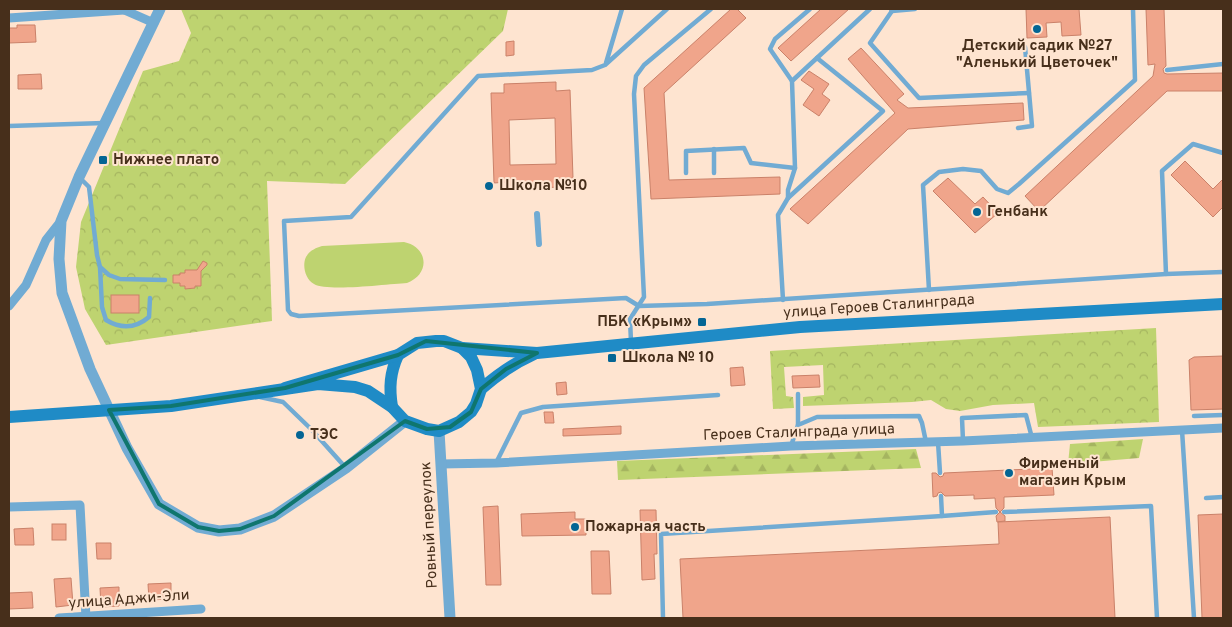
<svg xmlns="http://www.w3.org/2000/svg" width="1232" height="627" font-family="Overpass,sans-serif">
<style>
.forest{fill:url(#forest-firs)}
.park{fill:url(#park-crowns)}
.garden{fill:#bed370}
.building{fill:#f0a58b;stroke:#ca8169;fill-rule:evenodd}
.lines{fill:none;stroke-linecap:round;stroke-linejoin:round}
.service{stroke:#71abd3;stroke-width:4.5}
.pedestrian{stroke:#71abd3;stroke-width:6}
.minor{stroke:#71abd3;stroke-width:9}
.tertiary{stroke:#71abd3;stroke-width:11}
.secondary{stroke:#1f8bc6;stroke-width:12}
.marked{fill:none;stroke:#0f766e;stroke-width:4;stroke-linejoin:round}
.poi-dot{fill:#046594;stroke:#fee4d0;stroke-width:2}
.labels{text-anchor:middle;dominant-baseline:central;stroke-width:4;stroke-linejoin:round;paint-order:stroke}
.poi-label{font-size:15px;font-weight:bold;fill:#472f1b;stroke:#fee4d0;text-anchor:start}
.street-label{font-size:15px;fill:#472f1b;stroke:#fee4d0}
</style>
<defs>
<pattern id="forest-firs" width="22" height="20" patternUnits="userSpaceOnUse" patternTransform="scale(1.25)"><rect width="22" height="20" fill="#bed370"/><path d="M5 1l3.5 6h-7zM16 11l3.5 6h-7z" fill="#a5b560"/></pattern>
<pattern id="park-crowns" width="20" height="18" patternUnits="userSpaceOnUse" patternTransform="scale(1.25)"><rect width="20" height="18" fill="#bed370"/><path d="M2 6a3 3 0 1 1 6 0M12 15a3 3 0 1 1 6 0" fill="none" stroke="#a5b560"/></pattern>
</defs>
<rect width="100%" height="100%" fill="#fee4d0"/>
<g class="forest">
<path d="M 1143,439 L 1139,458 L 1068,464 L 1070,444 Z"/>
<path d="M 916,449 L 921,468 L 618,480 L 617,461 Z"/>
</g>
<g class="park">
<path d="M 181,9 L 508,9 L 503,31 L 345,184 L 267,181 L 272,321 L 106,345 L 85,309 L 76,267 L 81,222 L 143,71 L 179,61 L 191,33 Z"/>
<path d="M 1156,328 L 1159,422 L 1038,427 L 1034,403 L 993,405 L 960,411 L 946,409 L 931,400 L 912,402 L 803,406 L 803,397 L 824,395 L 823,365 L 784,367 L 786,396 L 793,397 L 794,408 L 773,409 L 770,351 Z"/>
</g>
<path class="garden" d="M 404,242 C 428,247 431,274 407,283 C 388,284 327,292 314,284 C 305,279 302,265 306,257 C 310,250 316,248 322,246 Z"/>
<g class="building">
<path d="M 731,9 L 737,9 L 746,18 L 664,93 L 669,180 L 780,177 L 780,194 L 651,199 L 644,88 Z"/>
<path d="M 821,9 L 849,9 L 791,61 L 778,48 Z"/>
<path d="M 1026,9 L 1079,9 L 1081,35 L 1062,36 L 1061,22 L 1046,23 L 1047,37 L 1027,38 Z"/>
<path d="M 1146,9 L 1164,9 L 1166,66 L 1163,69 L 1164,73 L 1167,74 L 1223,73 L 1223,91 L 1167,91 L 1039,211 L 1025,196 L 1153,76 L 1155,64 L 1148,65 Z"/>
<path d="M 17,25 L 35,25 L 36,42 L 9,43 L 9,28 L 17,28 Z"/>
<path d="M 514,41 L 514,55 L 506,56 L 506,42 Z"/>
<path d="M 861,48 L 904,94 L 897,100 L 908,108 L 1023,103 L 1024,120 L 908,129 L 808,224 L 790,209 L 895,113 L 848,59 Z"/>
<path d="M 809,71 L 829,84 L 822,94 L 830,100 L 819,116 L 803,105 L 814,89 L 801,80 Z"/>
<path d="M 41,74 L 42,89 L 18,89 L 18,75 Z"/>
<path d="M 556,82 L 556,91 L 570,90 L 573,178 L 561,179 L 561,187 L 507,189 L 507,182 L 494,183 L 491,93 L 504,93 L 504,84 ZM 555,118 L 556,164 L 510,165 L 509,120 Z"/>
<path d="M 1185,161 L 1213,189 L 1223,179 L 1223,207 L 1213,217 L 1171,175 Z"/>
<path d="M 948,178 L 975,204 L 983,197 L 998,213 L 975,233 L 933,191 Z"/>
<path d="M 203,261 L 207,263 L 207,265 L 201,271 L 201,286 L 195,286 L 195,288 L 185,289 L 185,286 L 180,286 L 180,283 L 173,283 L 173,275 L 180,275 L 180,273 L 185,273 L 185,270 L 197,270 Z"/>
<rect x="111" y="295" width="28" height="18"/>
<path d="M 1223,356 L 1223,409 L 1191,410 L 1189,360 L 1194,357 Z"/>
<path d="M 743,367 L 745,385 L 731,386 L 730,368 Z"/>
<path d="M 819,375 L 820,387 L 793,388 L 792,376 Z"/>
<path d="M 566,382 L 567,394 L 557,395 L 556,383 Z"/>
<path d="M 544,412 L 553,412 L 554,423 L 545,423 Z"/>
<path d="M 621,426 L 621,434 L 563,436 L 563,429 Z"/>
<path d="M 1052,468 L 1054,495 L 1004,497 L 1004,508 L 1000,512 L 996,508 L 995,498 L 974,499 L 974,495 L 945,496 L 941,492 L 938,493 L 937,496 L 933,497 L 932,473 L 936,473 L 940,477 L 943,476 L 944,473 Z"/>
<path d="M 498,506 L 501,585 L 486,585 L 483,507 Z"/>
<path d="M 640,510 L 656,510 L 657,554 L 654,554 L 655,579 L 642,580 Z"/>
<path d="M 575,512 L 575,519 L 586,519 L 586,535 L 522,536 L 521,514 Z"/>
<path d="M 1000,512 L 1005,516 L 1005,521 L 997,522 L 996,516 Z"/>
<path d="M 1223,514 L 1223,618 L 1202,618 L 1198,515 Z"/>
<path d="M 1110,517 L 1115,618 L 683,618 L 680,559 L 999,544 L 998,522 Z"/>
<rect x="52" y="524" width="14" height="16"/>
<path d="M 33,528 L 34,545 L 15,545 L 14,529 Z"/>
<path d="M 96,543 L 111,543 L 111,559 L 97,559 Z"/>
<path d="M 591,551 L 609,551 L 611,594 L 592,594 Z"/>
<path d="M 71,578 L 73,605 L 56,607 L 54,579 Z"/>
<path d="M 171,583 L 171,599 L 149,600 L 148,584 Z"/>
<path d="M 119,587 L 119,606 L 101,607 L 100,588 Z"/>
<path d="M 32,592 L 33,608 L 9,609 L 9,593 Z"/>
</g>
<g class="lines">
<g class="service">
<path d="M 667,9 L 605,65 L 592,70 L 478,76 L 351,217 L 284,221 L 288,310 L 291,314 L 299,316 L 626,298 L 639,306 L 707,304 L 1166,274 L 1223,272"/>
<path d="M 891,9 L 892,11 L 915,9"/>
<path d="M 892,11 L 870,43 L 919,98 L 1029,93"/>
<path d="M 606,63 L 622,9"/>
<path d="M 1167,70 L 1223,64"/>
<path d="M 792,81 L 770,49 L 775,39 L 810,9"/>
<path d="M 9,126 L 104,123"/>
<path d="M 1018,128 L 1032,126 L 1025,47"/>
<path d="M 714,149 L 714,173"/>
<path d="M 686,173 L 686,151 L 744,148 L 751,163 L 795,168"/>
<path d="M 80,178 L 89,187 L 97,255 L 100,267 L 109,275 L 120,279 L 165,280"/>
<path d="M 788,198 L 883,111 L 817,58"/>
<path d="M 100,267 L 102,307 L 106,320 C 121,329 135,329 149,317 L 150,298"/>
<path d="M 1166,274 L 1162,171 L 1193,144 L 1223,153"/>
<path d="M 929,290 L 923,185 L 939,172 L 963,169 L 981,171 L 997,189 L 1008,193 L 1019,184 L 1135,80 L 1133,9"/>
<path d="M 783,300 L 778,215 L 788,198 L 788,190 L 795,168 L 792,81 L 870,9"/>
<path d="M 631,342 L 630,319 L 644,297 L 634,94 L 636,76 L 644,65 L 711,9"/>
<path d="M 798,394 L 798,425"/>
<path d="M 260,397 L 283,402 L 311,429 L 346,468"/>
<path d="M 1194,416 L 1223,415"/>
<path d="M 1182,430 L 1194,618"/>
<path d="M 963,441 L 962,418 L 1026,415 L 1032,438"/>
<path d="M 938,442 L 940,473"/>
<path d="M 791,446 L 798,425 L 817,417 L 919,416 L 922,423 L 926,442"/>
<path d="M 496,463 L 521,413 L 543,407 L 718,395"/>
<path d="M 1206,498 L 1223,497"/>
<path d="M 1004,512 L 1151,506 L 1157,618"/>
<path d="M 942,516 L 996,512"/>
<path d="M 663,618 L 661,534 L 942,516 L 941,496"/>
</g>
<path class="pedestrian" d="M 537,214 L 539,244"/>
<g class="minor">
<path d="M 122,9 L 154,23"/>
<path d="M 9,18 L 124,10"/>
<path d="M 9,306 L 26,285 L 46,240 L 61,221"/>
<path d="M 441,464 L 496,463 L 791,446 L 963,441 L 1223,428"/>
<path d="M 9,507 L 80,505 L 86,618"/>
<path d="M 59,618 L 201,609"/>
</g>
<g class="tertiary">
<path d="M 160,9 L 79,177 L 61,221 L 59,259 L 62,293 L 90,369 L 127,448 L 159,504 L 198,527 L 219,531 L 240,529 L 274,516 L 346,468 L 405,421"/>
<path d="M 439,431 L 450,618"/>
</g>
<g class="secondary">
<path d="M 462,348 L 537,353 L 800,327 L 1223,304"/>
<path d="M 481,389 C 497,375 514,363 534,354"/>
<path d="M 392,407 C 389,387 390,373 398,355"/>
<path d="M 9,417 L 171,406 L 318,384 L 355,387 L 368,391 L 392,407 L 405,421 L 427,429 L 439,431 L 459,422 L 471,412 L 476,404 L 481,389 L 477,370 L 471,357 L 462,348 L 444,341 L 436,341 L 417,343 L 398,355 L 285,388"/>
</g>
</g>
<path class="marked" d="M 426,341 L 537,353 L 506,369 L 481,389 L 471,412 L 450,427 L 427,429 L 405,421 L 274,516 L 240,529 L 219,531 L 198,527 L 159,504 L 109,410 L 171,406 L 285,388 L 398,355 Z"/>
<g class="poi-dot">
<circle cx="1037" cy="29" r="5"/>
<rect x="98" y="155" width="10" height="10" rx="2.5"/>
<circle cx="489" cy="186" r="5"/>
<circle cx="977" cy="212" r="5"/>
<rect x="697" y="317" width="10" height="10" rx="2.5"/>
<rect x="607" y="353" width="10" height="10" rx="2.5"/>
<circle cx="300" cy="435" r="5"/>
<circle cx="1009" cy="473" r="5"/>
<circle cx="575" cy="527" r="5"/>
</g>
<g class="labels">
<g class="poi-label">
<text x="1037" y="46" text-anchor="middle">Детский садик №27<tspan x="1037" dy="17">"Аленький Цветочек"</tspan></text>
<text x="113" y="160">Нижнее плато</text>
<text x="499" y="186">Школа №10</text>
<text x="987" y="212">Генбанк</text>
<text x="692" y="322" text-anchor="end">ПБК «Крым»</text>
<text x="622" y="358">Школа № 10</text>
<text x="310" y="435">ТЭС</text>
<text x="1019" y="464">Фирменый<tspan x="1019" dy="17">магазин Крым</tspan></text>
<text x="585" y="527">Пожарная часть</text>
</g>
<g class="street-label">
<text transform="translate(879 307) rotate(-4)">улица Героев Сталинграда</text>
<text transform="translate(799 433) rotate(-2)">Героев Сталинграда улица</text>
<text transform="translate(430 525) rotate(-93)">Ровный переулок</text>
<text transform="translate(129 600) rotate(-4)">улица Аджи-Эли</text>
</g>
</g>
<rect width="1232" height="627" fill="none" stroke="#472f1b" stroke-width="20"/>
</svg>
